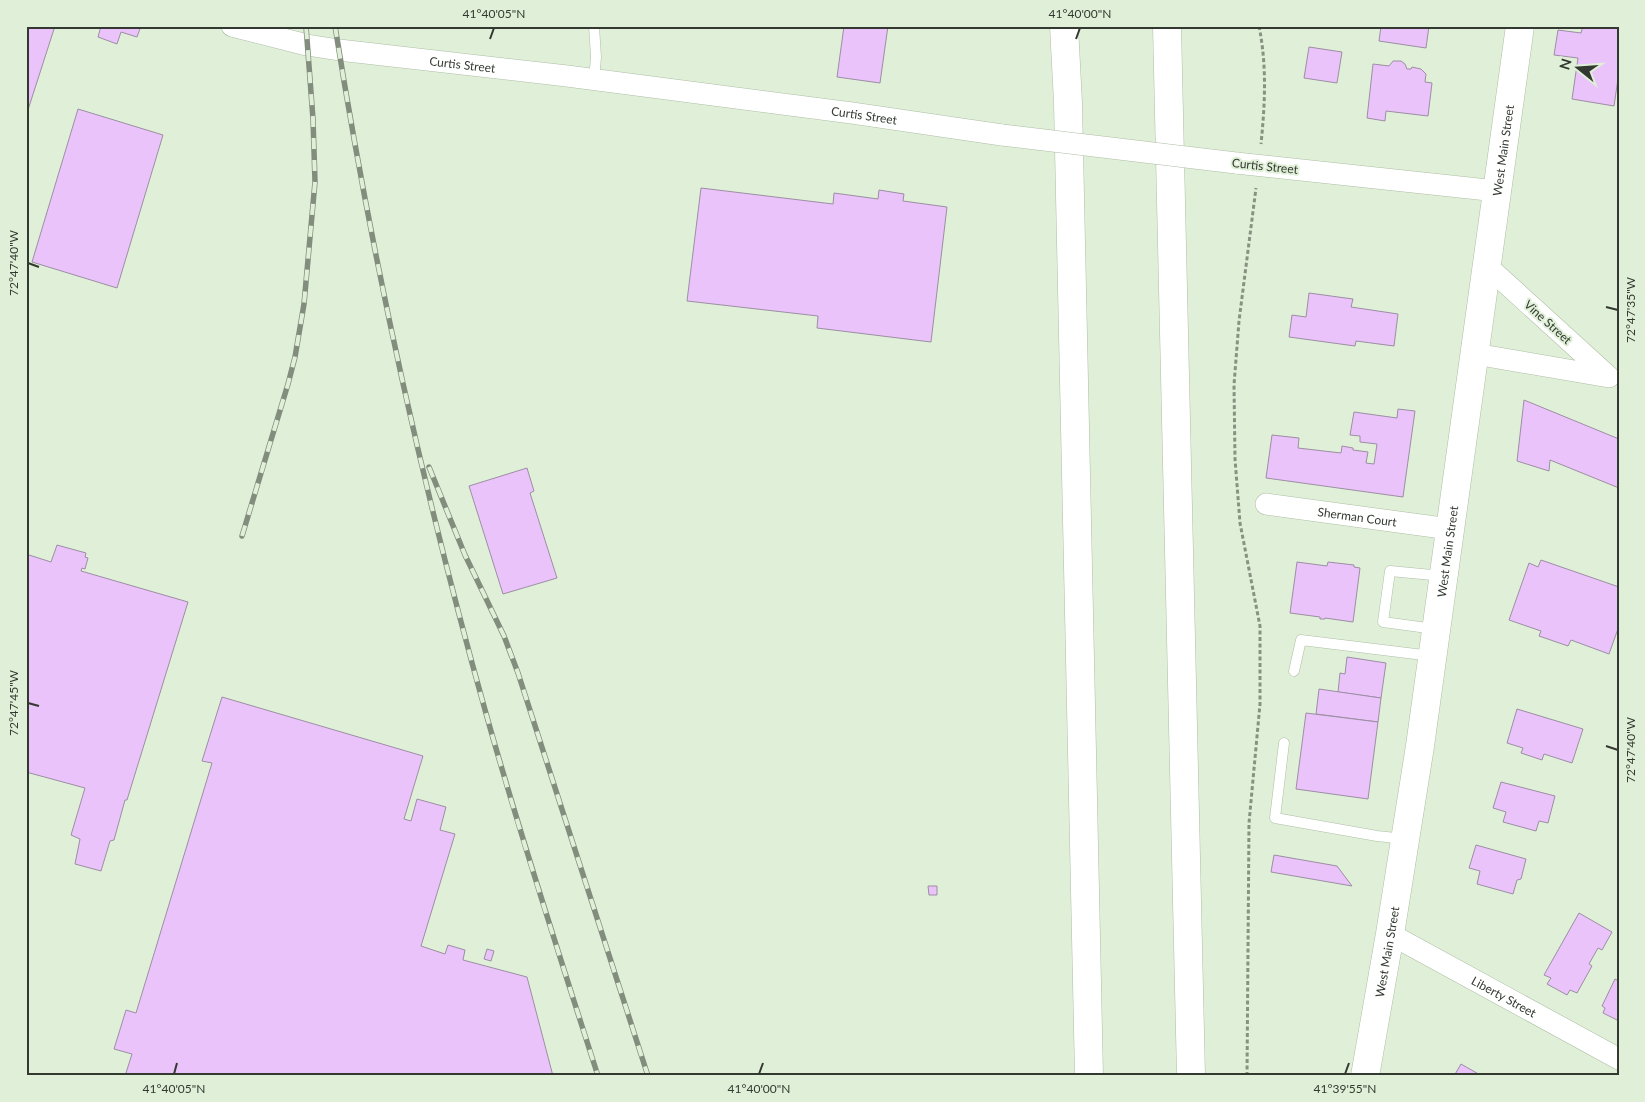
<svg xmlns="http://www.w3.org/2000/svg" width="1645" height="1102" font-family="Lato,sans-serif">
<style>
.building{fill:#e9c3fa;stroke:#9c8ea3}
.lines{fill:none;stroke-linecap:round;stroke-linejoin:round}
.service-casing{stroke:#aebda6;stroke-width:11}
.minor-casing{stroke:#aebda6;stroke-width:22}
.secondary-casing{stroke:#aebda6;stroke-width:29}
.motorway-casing{stroke:#aebda6;stroke-width:29}
.path{stroke:#879281;stroke-width:3;stroke-dasharray:4 2.5;stroke-linecap:butt}
.service{stroke:#fff;stroke-width:10}
.minor{stroke:#fff;stroke-width:21}
.secondary{stroke:#fff;stroke-width:28}
.motorway{stroke:#fff;stroke-width:28}
.rail-casing{stroke:#838d7d;stroke-width:5.5}
.rail{stroke:#e0f0d8;stroke-width:4;stroke-dasharray:11;stroke-linecap:butt}
.minor-bridge-casing{stroke:#aebda6;stroke-width:22;stroke-linecap:butt}
.minor-bridge{stroke:#fff;stroke-width:21}
.ticks{fill:none;stroke:#333930;stroke-width:2}
.labels{text-anchor:middle;dominant-baseline:central;stroke-width:4;stroke-linejoin:round;paint-order:stroke}
.street-label{font-size:12px;fill:#333930;stroke:#e0f0d8}
.neatline{fill:none;stroke:#333930;stroke-width:2}
.ticks-label{font-size:12px;text-anchor:middle;fill:#333930}
</style>
<rect width="100%" height="100%" fill="#e0f0d8"/>
<g class="building">
<path d="M 26,26 L 55,26 L 26,116 Z"/>
<path d="M 101,26 L 141,26 L 137,37 L 121,32 L 117,44 L 98,37 Z"/>
<path d="M 844,26 L 888,26 L 880,83 L 837,77 Z"/>
<path d="M 1381,26 L 1429,26 L 1426,48 L 1379,41 Z"/>
<path d="M 1583,26 L 1619,26 L 1619,72 L 1614,106 L 1572,99 L 1578,58 L 1554,55 L 1558,30 L 1581,33 Z"/>
<path d="M 1309,47 L 1342,52 L 1337,83 L 1304,78 Z"/>
<path d="M 1393,61 L 1401,61 L 1405,64 L 1407,69 L 1411,69 L 1412,67 L 1421,69 L 1426,74 L 1425,82 L 1432,83 L 1428,116 L 1386,111 L 1385,121 L 1367,118 L 1373,64 L 1389,66 Z"/>
<path d="M 78,109 L 163,135 L 117,288 L 32,262 Z"/>
<path d="M 701,188 L 833,204 L 834,193 L 878,199 L 879,190 L 904,194 L 903,201 L 947,207 L 931,342 L 817,328 L 818,316 L 687,301 Z"/>
<path d="M 1309,293 L 1353,299 L 1351,307 L 1398,314 L 1394,346 L 1356,341 L 1355,346 L 1289,337 L 1292,315 L 1306,317 Z"/>
<path d="M 1524,400 L 1619,439 L 1619,488 L 1550,460 L 1549,471 L 1517,461 Z"/>
<path d="M 1398,409 L 1415,411 L 1403,497 L 1266,478 L 1272,435 L 1299,438 L 1298,448 L 1341,453 L 1342,446 L 1353,448 L 1353,450 L 1368,452 L 1366,463 L 1374,464 L 1377,444 L 1360,442 L 1360,436 L 1350,435 L 1354,412 L 1397,418 Z"/>
<path d="M 527,468 L 534,491 L 530,493 L 557,578 L 503,594 L 469,486 Z"/>
<path d="M 57,545 L 86,553 L 85,557 L 88,558 L 85,569 L 82,568 L 81,571 L 188,602 L 127,800 L 125,800 L 114,840 L 110,841 L 101,871 L 75,864 L 80,839 L 71,835 L 85,788 L 26,772 L 26,554 L 51,562 Z"/>
<path d="M 1541,560 L 1619,587 L 1619,626 L 1609,654 L 1571,640 L 1568,646 L 1539,636 L 1541,631 L 1509,620 L 1529,563 L 1538,567 Z"/>
<path d="M 1297,562 L 1327,566 L 1328,562 L 1354,565 L 1354,567 L 1360,568 L 1353,622 L 1325,618 L 1325,619 L 1320,619 L 1320,617 L 1290,613 Z"/>
<path d="M 1347,657 L 1386,663 L 1381,698 L 1338,692 L 1340,673 L 1345,674 Z"/>
<path d="M 1319,689 L 1381,698 L 1378,722 L 1316,714 Z"/>
<path d="M 222,697 L 423,756 L 404,819 L 411,821 L 417,799 L 446,807 L 440,830 L 455,834 L 421,946 L 445,954 L 448,945 L 465,950 L 463,960 L 527,977 L 553,1076 L 125,1076 L 132,1054 L 114,1049 L 126,1010 L 136,1013 L 212,763 L 202,761 Z"/>
<path d="M 1517,709 L 1583,729 L 1572,763 L 1544,754 L 1542,760 L 1521,753 L 1523,748 L 1507,743 Z"/>
<path d="M 1306,713 L 1378,722 L 1368,799 L 1296,789 Z"/>
<path d="M 1501,782 L 1555,796 L 1548,823 L 1539,821 L 1536,831 L 1503,822 L 1506,812 L 1493,808 Z"/>
<path d="M 1476,845 L 1526,859 L 1521,879 L 1517,880 L 1513,894 L 1477,884 L 1480,871 L 1469,868 Z"/>
<path d="M 1274,855 L 1337,866 L 1352,886 L 1271,872 Z"/>
<path d="M 928,886 L 937,886 L 937,895 L 929,895 Z"/>
<path d="M 1579,913 L 1612,932 L 1602,950 L 1598,948 L 1589,964 L 1592,966 L 1577,993 L 1570,990 L 1567,995 L 1547,984 L 1551,978 L 1544,975 Z"/>
<path d="M 487,949 L 494,951 L 491,961 L 484,959 Z"/>
<path d="M 1615,979 L 1619,981 L 1619,1021 L 1603,1013 L 1605,1008 L 1602,1006 Z"/>
<path d="M 1461,1064 L 1482,1076 L 1454,1076 Z"/>
</g>
<g class="lines">
<g class="service-casing">
<g id="service">
<path d="M 594,26 L 596,57 L 594,80"/>
<path d="M 1435,629 L 1383,622 L 1390,571 L 1443,576"/>
<path d="M 1294,671 L 1301,640 L 1432,656"/>
<path d="M 1284,743 L 1275,818 L 1377,836 L 1405,839"/>
</g>
</g>
<g class="minor-casing">
<g id="minor">
<path id="s1" d="M 232,26 L 307,45 L 339,50 L 567,76 L 852,113 L 1002,135"/>
<path d="M 1236,163 L 1497,191"/>
<path d="M 1475,354 L 1609,377 L 1487,266"/>
<path id="s2" d="M 1266,504 L 1450,529"/>
<path id="s3" d="M 1390,934 L 1619,1059"/>
</g>
</g>
<g class="secondary-casing">
<g id="secondary">
<path id="s4" d="M 1365,1076 L 1390,934 L 1420,746 L 1520,26"/>
</g>
</g>
<g class="motorway-casing">
<g id="motorway">
<path d="M 1064,26 L 1068,103 L 1089,1076"/>
<path d="M 1167,26 L 1191,1076"/>
</g>
</g>
<g class="path">
<path d="M 1259,26 C 1267,66 1265,104 1261,144"/>
<path d="M 1247,1076 L 1249,823 L 1260,704 L 1260,626 L 1240,523 L 1235,459 L 1234,385 L 1239,321 L 1256,188"/>
</g>
<use href="#service" class="service"/>
<use href="#minor" class="minor"/>
<use href="#secondary" class="secondary"/>
<use href="#motorway" class="motorway"/>
<g class="rail-casing">
<g id="rail">
<path d="M 335,26 C 372,259 423,490 487,717 C 521,838 560,957 598,1076"/>
<path d="M 429,467 L 465,555 L 504,636 L 518,673 L 648,1076"/>
<path d="M 242,536 L 288,384 L 295,357 L 304,304 L 315,182 L 313,119 L 306,26"/>
</g>
</g>
<use href="#rail" class="rail"/>
<g class="minor-bridge-casing">
<path id="minor-bridge" d="M 1002,135 L 1236,163"/>
</g>
<use href="#minor-bridge" class="minor-bridge"/>
</g>
<path class="ticks" d="M 490,39 L 494,28M 1076,39 L 1080,28M 28,263 L 39,267M 1606,307 L 1618,310M 28,703 L 39,706M 1606,746 L 1618,750M 174,1074 L 177,1063M 759,1074 L 763,1063M 1345,1074 L 1349,1063"/>
<g class="labels">
<g class="street-label">
<text stroke="none"><textPath href="#s1" startOffset="234">Curtis Street</textPath></text>
<text stroke="none"><textPath href="#s1" startOffset="639">Curtis Street</textPath></text>
<text stroke="none"><textPath href="#s4" startOffset="936">West Main Street</textPath></text>
<text transform="translate(1265 166) rotate(6)">Curtis Street</text>
<text transform="translate(1548 322) rotate(42)">Vine Street</text>
<text stroke="none"><textPath href="#s2" startOffset="92">Sherman Court</textPath></text>
<text stroke="none"><textPath href="#s4" startOffset="531">West Main Street</textPath></text>
<text stroke="none"><textPath href="#s4" startOffset="126">West Main Street</textPath></text>
<text stroke="none"><textPath href="#s3" startOffset="130">Liberty Street</textPath></text>
</g>
</g>
<rect width="1645" height="1102" fill="none" stroke="#e0f0d8" stroke-width="55"/>
<g transform="translate(1578 68) rotate(287)" stroke="#e0f0d8" stroke-width="4" paint-order="stroke">
<path d="M0-4L9 19L0 12L-9 19Z" fill="#333930"/>
<text y="-8" font-size="14" font-weight="bold" text-anchor="middle" fill="#333930">N</text>
</g>
<rect x="28" y="28" width="1590" height="1046" class="neatline"/>
<g class="ticks-label">
<text x="494" y="18">41°40'05"N</text>
<text x="1080" y="18">41°40'00"N</text>
<text transform="translate(14 263) rotate(-90)" y="4">72°47'40"W</text>
<text transform="translate(1631 310) rotate(-90)" y="4">72°47'35"W</text>
<text transform="translate(14 703) rotate(-90)" y="4">72°47'45"W</text>
<text transform="translate(1631 750) rotate(-90)" y="4">72°47'40"W</text>
<text x="174" y="1093">41°40'05"N</text>
<text x="759" y="1093">41°40'00"N</text>
<text x="1345" y="1093">41°39'55"N</text>
</g>
</svg>
